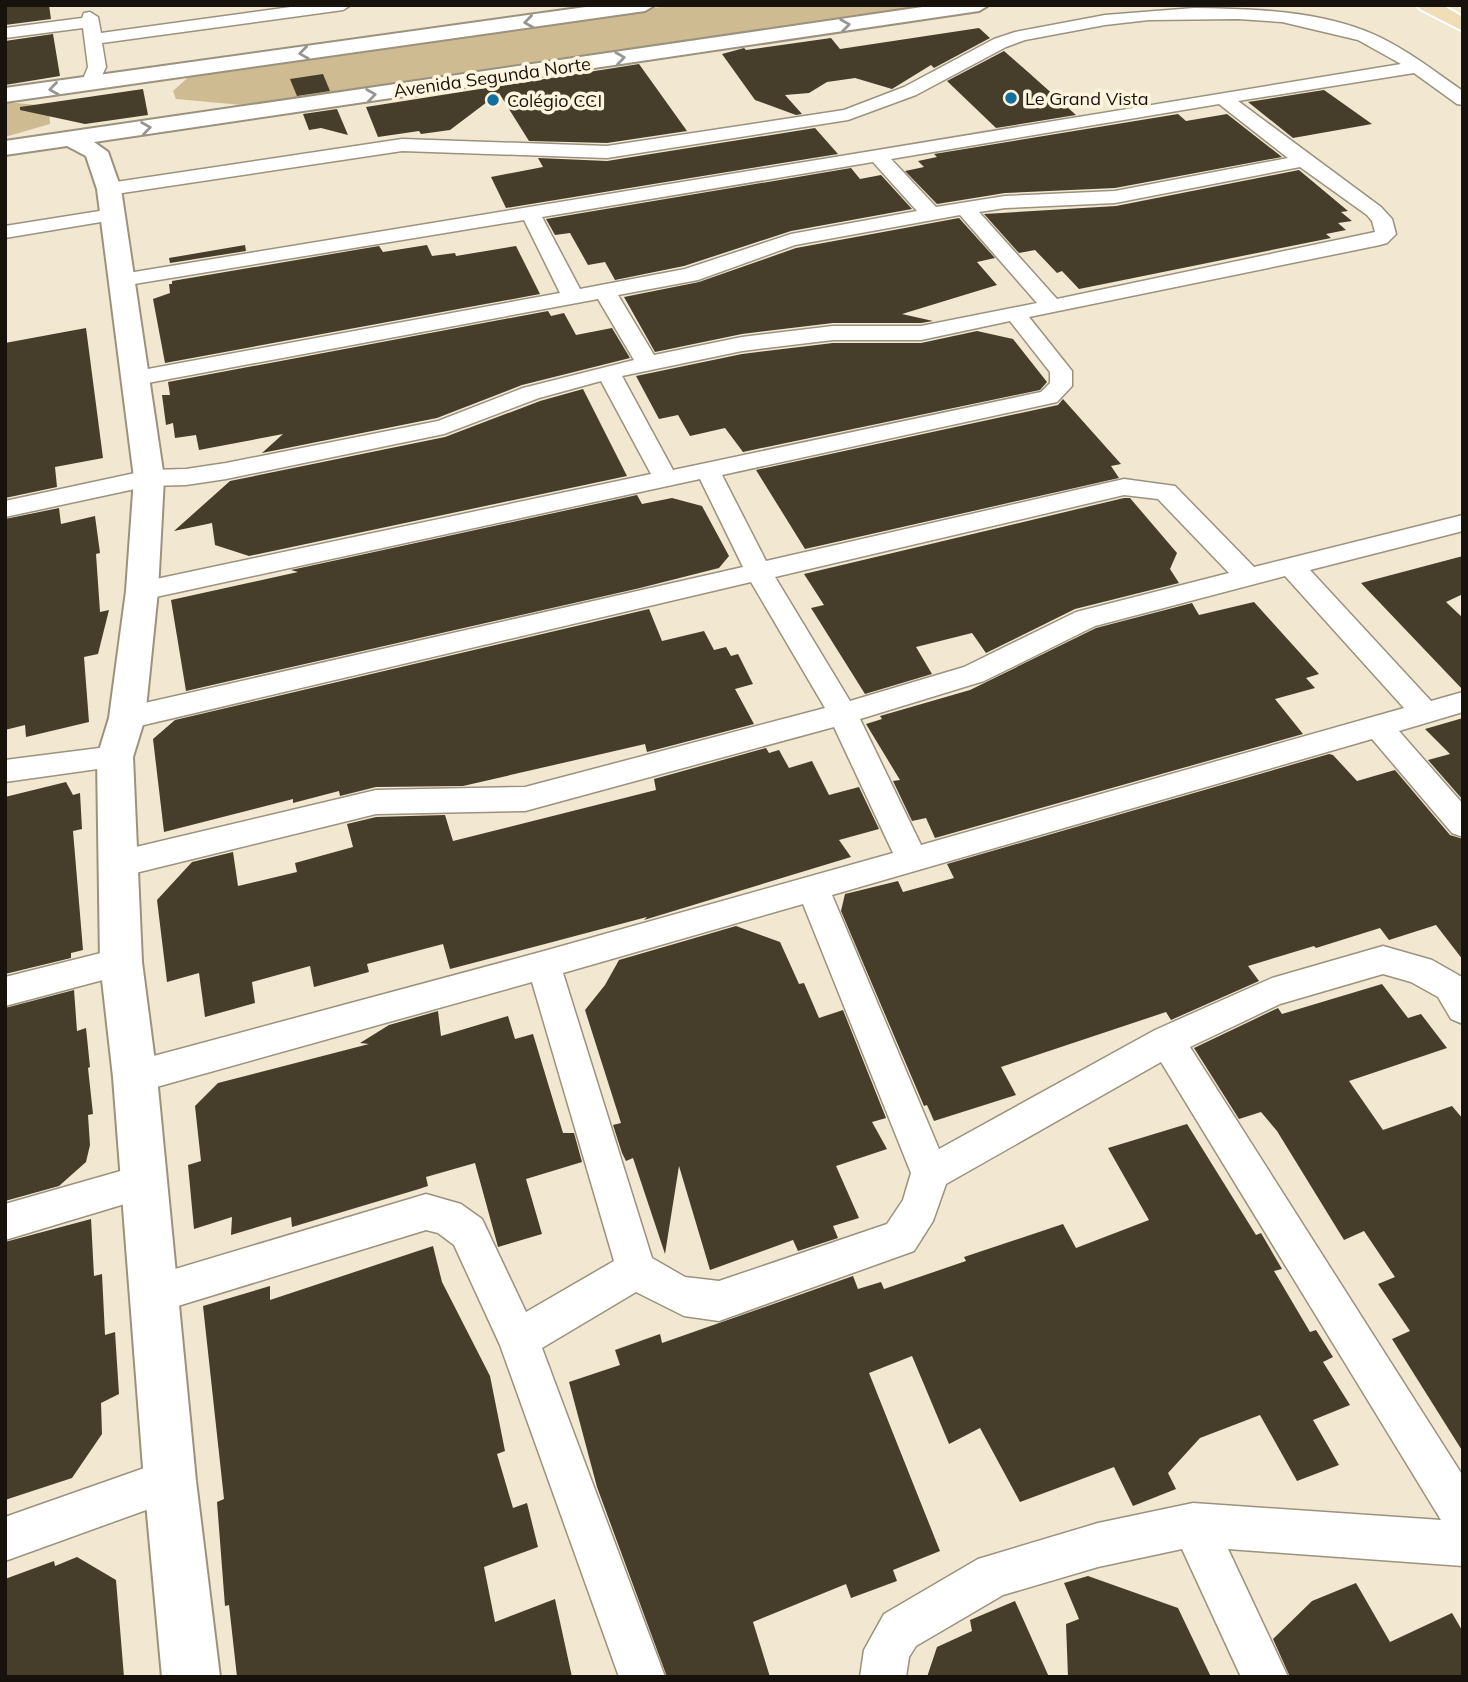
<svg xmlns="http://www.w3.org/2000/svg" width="1468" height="1682" font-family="Mulish,sans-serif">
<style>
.green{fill:#cebb91}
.building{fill:#463d2b}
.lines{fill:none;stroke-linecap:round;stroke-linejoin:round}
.street-casing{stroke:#9b927d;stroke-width:3}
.secondary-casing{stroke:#9b927d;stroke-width:4}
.primary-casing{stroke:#fff;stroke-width:4}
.street{fill:#fff;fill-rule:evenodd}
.secondary{fill:#fff;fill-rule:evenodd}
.primary{fill:#efddb5;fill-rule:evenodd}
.oneway{stroke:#979592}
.poi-dot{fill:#11709e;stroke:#fff5de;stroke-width:2.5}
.labels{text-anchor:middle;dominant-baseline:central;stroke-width:7;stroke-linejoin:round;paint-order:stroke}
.far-street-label{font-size:18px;fill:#17130c;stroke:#fff5de}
.far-poi-label{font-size:18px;fill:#17130c;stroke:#fff5de;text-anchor:start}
</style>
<rect width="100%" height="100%" fill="#f2e8d1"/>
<g class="green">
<path d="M 675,5 L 941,5 L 253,106 L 176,99 L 173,91 L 194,72 Z"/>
<path d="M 5,102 L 49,106 L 50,124 L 5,137 Z"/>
</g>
<g class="building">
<path d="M 5,5 L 49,5 L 51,19 L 5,25 Z"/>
<path d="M 979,28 L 990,38 L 934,68 L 931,65 L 892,89 L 855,78 L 827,82 L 809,93 L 785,95 L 802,114 L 796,115 L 755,100 L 722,54 L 744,48 L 746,50 L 831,38 L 840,49 Z"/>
<path d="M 53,34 L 60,76 L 5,85 L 5,41 Z"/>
<path d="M 1004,51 L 1028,72 L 1076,115 L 996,128 L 947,81 Z"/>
<path d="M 639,64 L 687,131 L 607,143 L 529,141 L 499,93 L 450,130 L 421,134 L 419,131 L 378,137 L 366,107 Z"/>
<path d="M 323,74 L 330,91 L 297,96 L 290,79 Z"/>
<path d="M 143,89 L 148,115 L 85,124 L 20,110 L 20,107 Z"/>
<path d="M 1324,90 L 1372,124 L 1293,138 L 1248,102 Z"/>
<path d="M 337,109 L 348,135 L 321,128 L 309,130 L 303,114 Z"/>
<path d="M 1178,114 L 1186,121 L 1227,114 L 1282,157 L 1115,188 L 1005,193 L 937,204 L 905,171 L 924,167 L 918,161 L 937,157 L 934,154 Z"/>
<path d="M 815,128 L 838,154 L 506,208 L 491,177 L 543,167 L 538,158 L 607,161 Z"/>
<path d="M 851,168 L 860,179 L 881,175 L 912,209 L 791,231 L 684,266 L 615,280 L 605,262 L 588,265 L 570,233 L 555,235 L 546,219 Z"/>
<path d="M 1299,170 L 1348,211 L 1341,212 L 1352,221 L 1338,223 L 1346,230 L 1326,234 L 1331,238 L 1079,289 L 1062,271 L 1057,273 L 1035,250 L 1019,253 L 984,214 L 1116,206 Z"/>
<path d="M 959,218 L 995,258 L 977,262 L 997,285 L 902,314 L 933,321 L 921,323 L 833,323 L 742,334 L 655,352 L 624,297 L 699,282 L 796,248 Z"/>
<path d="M 245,245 L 246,251 L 170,263 L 169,258 Z"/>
<path d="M 427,245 L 432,256 L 455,253 L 456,256 L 516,246 L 540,294 L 165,363 L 153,299 L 170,293 L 169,284 L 172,284 L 172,281 L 379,246 L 383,252 Z"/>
<path d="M 548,311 L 551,316 L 564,313 L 576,335 L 612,328 L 630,358 L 522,385 L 437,418 L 262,453 L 283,434 L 199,450 L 196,435 L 175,438 L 173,423 L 166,425 L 162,395 L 170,395 L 168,382 Z"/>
<path d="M 86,328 L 103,458 L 55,467 L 57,487 L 5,498 L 5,343 Z"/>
<path d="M 977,331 L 1013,339 L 1047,382 L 1040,390 L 743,452 L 725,428 L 690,436 L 678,415 L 659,419 L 636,376 L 742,354 L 833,343 L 921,343 Z"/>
<path d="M 583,389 L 627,476 L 249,556 L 215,545 L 212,523 L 174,531 L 230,481 L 445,437 L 540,401 Z"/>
<path d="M 1063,399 L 1121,464 L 1111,466 L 1119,478 L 805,549 L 756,470 L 1058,405 Z"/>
<path d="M 637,495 L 642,504 L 672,498 L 702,506 L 729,556 L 719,568 L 640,588 L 186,691 L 171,600 L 298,572 L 291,570 Z"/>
<path d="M 1124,498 L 1130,498 L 1177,553 L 1170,569 L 1179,583 L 1075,609 L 986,653 L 972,633 L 916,647 L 932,674 L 865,694 L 811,608 L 824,605 L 804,574 Z"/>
<path d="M 59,508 L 61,524 L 95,516 L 100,553 L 96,554 L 100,612 L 109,610 L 98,654 L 84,657 L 89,722 L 26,737 L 25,725 L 5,730 L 5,519 Z"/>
<path d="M 1463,556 L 1463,594 L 1446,602 L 1463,618 L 1463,690 L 1361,583 Z"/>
<path d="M 1254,602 L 1319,674 L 1306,678 L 1315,688 L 1275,699 L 1303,734 L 935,838 L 926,818 L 912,821 L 893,781 L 900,780 L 866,724 L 882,719 L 880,716 L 970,690 L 1096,628 L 1192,603 L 1199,615 Z"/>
<path d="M 649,609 L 662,641 L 704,631 L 714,650 L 726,647 L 731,656 L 738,654 L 753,684 L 735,689 L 754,724 L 647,752 L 645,744 L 463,786 L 376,787 L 340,796 L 339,791 L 293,803 L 293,799 L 164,832 L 153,739 L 175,720 Z"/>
<path d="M 1463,718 L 1463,800 L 1428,760 L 1450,754 L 1425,729 Z"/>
<path d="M 766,748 L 769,753 L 779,750 L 789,768 L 812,761 L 829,795 L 859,787 L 879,829 L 839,840 L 851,857 L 644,920 L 647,917 L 450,969 L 443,944 L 367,964 L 369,972 L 314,987 L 310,966 L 252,982 L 255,1003 L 205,1017 L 199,973 L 167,982 L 157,900 L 192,862 L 233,852 L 238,886 L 297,872 L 295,863 L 353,847 L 347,824 L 376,817 L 445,815 L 453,841 L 656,790 L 654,779 Z"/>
<path d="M 1329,754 L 1333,755 L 1357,781 L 1395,770 L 1450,835 L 1463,839 L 1463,960 L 1436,925 L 1389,940 L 1380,928 L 1316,948 L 1314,946 L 1248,966 L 1259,981 L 1171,1020 L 1166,1012 L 1001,1067 L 1016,1095 L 934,1121 L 927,1105 L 924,1106 L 841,911 L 845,894 L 898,881 L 903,892 L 954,878 L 947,864 Z"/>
<path d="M 66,782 L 73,795 L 80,793 L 82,829 L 73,831 L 83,950 L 71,953 L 71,958 L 5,974 L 5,797 Z"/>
<path d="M 736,926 L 780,942 L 799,984 L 804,983 L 819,1018 L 843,1010 L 886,1118 L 872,1122 L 887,1149 L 836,1166 L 859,1218 L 833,1226 L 838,1238 L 798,1251 L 793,1240 L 710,1270 L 679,1166 L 665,1254 L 633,1158 L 626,1161 L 622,1153 L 613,1125 L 621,1123 L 585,1010 L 605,985 L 619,960 Z"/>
<path d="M 1382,984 L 1408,1018 L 1421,1014 L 1447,1048 L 1349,1081 L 1383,1130 L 1452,1106 L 1463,1119 L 1463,1452 L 1392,1339 L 1410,1331 L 1378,1284 L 1395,1277 L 1364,1231 L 1344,1240 L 1277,1131 L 1261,1112 L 1239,1119 L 1194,1048 L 1278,1008 L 1282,1014 Z"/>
<path d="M 74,990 L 77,1031 L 86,1028 L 90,1067 L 88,1068 L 93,1114 L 88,1115 L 90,1145 L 86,1162 L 59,1186 L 5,1201 L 5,1008 Z"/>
<path d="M 438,1011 L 441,1036 L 508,1016 L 515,1039 L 533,1034 L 563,1133 L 574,1133 L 582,1162 L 526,1179 L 542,1234 L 498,1247 L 475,1163 L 426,1177 L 428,1186 L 419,1189 L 292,1227 L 291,1217 L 231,1235 L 232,1217 L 194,1229 L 188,1165 L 201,1161 L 195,1106 L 218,1083 L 369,1044 L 360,1043 L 389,1025 Z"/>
<path d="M 1187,1124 L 1256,1235 L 1261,1233 L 1282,1269 L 1274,1271 L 1310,1332 L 1316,1330 L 1333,1357 L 1323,1362 L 1350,1405 L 1313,1420 L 1339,1465 L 1297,1481 L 1260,1415 L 1200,1438 L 1168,1473 L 1176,1489 L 1133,1506 L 1114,1467 L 1020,1502 L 980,1428 L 949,1444 L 912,1356 L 869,1373 L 940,1551 L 893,1570 L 897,1581 L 851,1598 L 846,1584 L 753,1622 L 770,1677 L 667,1677 L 597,1487 L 569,1382 L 620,1365 L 615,1350 L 660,1334 L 662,1343 L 853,1276 L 858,1289 L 881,1282 L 884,1289 L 966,1261 L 964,1257 L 1063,1224 L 1076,1248 L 1149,1220 L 1108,1148 Z"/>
<path d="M 91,1219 L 94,1276 L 102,1274 L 105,1335 L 115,1332 L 119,1394 L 101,1403 L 102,1434 L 72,1478 L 5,1500 L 5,1242 Z"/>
<path d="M 433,1246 L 442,1282 L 490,1376 L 505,1451 L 497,1454 L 513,1508 L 527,1503 L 538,1547 L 484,1567 L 495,1622 L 555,1599 L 572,1677 L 237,1677 L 229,1605 L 225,1606 L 217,1502 L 224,1499 L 203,1306 L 270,1286 L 270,1300 Z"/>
<path d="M 77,1557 L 116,1580 L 124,1677 L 5,1677 L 5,1579 L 54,1561 L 55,1566 Z"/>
<path d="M 1088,1576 L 1178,1608 L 1211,1677 L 1068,1677 L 1066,1624 L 1079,1619 L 1064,1583 Z"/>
<path d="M 1356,1583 L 1390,1642 L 1452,1613 L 1463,1632 L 1463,1677 L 1290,1677 L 1273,1639 L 1312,1601 Z"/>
<path d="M 1015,1601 L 1049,1677 L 927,1677 L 937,1647 L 972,1631 L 970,1620 Z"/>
</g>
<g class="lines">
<g class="street-casing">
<g id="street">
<path d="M 305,5 L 351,5 L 343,10 L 102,43 L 106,67 L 96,88 L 90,89 L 81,84 L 88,67 L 83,28 L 5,38 L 5,28 L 82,18 L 84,13 L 90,12 L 98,17 L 101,33 Z"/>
<path d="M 1194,8 C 1252,9 1318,10 1373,34 C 1405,48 1434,71 1463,91 L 1463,105 L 1457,104 L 1414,73 L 1238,101 L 1381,207 L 1392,219 L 1396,234 L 1387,243 L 1380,245 L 1029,317 L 1072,371 L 1072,386 L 1057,402 L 722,475 L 766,561 L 1124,479 L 1175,486 L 1254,567 L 1463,515 L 1463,531 L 1310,570 L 1431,701 L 1463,692 L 1463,712 L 1399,731 L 1463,804 L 1463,837 L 1452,833 L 1372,739 L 832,895 L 939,1149 L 1155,1030 L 1272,978 L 1383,946 L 1432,960 L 1462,977 L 1463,1024 L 1451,1019 L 1438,997 L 1411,982 L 1383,974 L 1280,1004 L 1190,1047 L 1463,1476 L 1463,1566 L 1228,1549 L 1288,1677 L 1241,1677 L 1182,1549 L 1098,1567 L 1003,1595 L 916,1646 L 909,1657 L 906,1677 L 860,1677 L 864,1650 L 884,1614 L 978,1559 L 1098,1523 L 1193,1503 L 1441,1520 L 1161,1062 L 946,1184 L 933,1221 L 914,1251 L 719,1321 L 684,1316 L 636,1292 L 542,1348 L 665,1677 L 619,1677 L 500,1345 L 454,1245 L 438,1233 L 426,1230 L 155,1313 L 141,1308 L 135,1294 L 141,1280 L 155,1275 L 426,1194 L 461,1204 L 482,1219 L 526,1312 L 614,1261 L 532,982 L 135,1093 L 122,1088 L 117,1077 L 122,1066 L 135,1061 L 544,951 L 893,853 L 834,727 L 525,811 L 376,814 L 119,877 L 108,873 L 103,864 L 108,855 L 119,851 L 376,790 L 525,787 L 825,708 L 751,582 L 127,729 L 117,725 L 112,718 L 117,711 L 127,707 L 743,567 L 700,479 L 142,600 L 132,597 L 129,591 L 132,585 L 142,582 L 651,474 L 601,381 L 539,398 L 444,434 L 226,479 L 186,485 L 149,486 L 5,517 L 5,501 L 149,470 L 186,469 L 226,463 L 438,421 L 523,388 L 634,360 L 598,299 L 137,385 L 129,383 L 125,378 L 129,373 L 137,371 L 560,293 L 524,220 L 122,286 L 114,285 L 111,280 L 114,275 L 122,274 L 1401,64 L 1358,40 L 1282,22 L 1238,19 L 1149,20 L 1105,25 L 1025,40 L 1006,47 L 916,95 L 848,120 L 607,158 L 402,151 L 109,195 L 99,189 L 109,183 L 402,139 L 607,146 L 844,110 L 904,87 L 994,39 L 1015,32 L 1105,15 ZM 1219,104 L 1288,158 L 1115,191 L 1005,196 L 936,207 L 891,159 ZM 873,162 L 917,211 L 791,234 L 685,269 L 580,289 L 542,217 ZM 1300,167 L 1367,215 L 1372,221 L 1375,232 L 1057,299 L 979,212 L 1005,208 L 1115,203 ZM 960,215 L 1037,303 L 921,326 L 833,326 L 742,337 L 654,355 L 618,295 L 698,280 L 795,245 ZM 1010,321 L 1050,372 L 1050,383 L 1041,392 L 673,470 L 622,376 L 742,351 L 833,340 L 921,340 ZM 1124,495 L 1158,499 L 1229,573 L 1076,612 L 964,667 L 850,701 L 775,577 ZM 1285,576 L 1404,708 L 921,845 L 860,719 L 984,681 L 1095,626 ZM 803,904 L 911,1173 L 903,1200 L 887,1224 L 719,1281 L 685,1277 L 652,1258 L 563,973 Z"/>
<path d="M 112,209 L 119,211 L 122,215 L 119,219 L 5,238 L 5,226 Z"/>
<path d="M 115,746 L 126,749 L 130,757 L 126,765 L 5,782 L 5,760 Z"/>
<path d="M 121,948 L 133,952 L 138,962 L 133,972 L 5,1006 L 5,977 Z"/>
<path d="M 145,1164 L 158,1170 L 164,1182 L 158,1194 L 5,1240 L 5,1204 Z"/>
<path d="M 170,1459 L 185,1466 L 192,1481 L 185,1496 L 5,1561 L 5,1517 Z"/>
</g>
</g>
<g class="secondary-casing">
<g id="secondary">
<path d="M 600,5 L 655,5 L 645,11 L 5,102 L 5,88 Z"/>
<path d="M 936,5 L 989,5 L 979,11 L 94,142 L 108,152 L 121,189 L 164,478 L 158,591 L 145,718 L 133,757 L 142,962 L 157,1077 L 196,1481 L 220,1677 L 162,1677 L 144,1481 L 113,1077 L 100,962 L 97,757 L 109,718 L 126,591 L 134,478 L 97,189 L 86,156 L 67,146 L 5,155 L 5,141 Z"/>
</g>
</g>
<g class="primary-casing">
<path id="primary" d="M 1417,5 L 1442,5 L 1463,17 L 1463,31 L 1420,9 Z"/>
</g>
<use href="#street" class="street"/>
<use href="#secondary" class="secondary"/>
<use href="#primary" class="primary"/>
</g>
<defs><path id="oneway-chevron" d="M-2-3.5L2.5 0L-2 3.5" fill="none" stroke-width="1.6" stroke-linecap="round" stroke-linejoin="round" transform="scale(1.75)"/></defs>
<g class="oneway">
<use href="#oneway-chevron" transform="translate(529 22) rotate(172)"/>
<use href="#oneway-chevron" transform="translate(845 25) rotate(-8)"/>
<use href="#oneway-chevron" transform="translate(304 53) rotate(172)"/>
<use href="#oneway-chevron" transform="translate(620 58) rotate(-8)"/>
<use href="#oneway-chevron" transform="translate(54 89) rotate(172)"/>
<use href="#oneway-chevron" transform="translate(371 95) rotate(-8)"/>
<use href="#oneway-chevron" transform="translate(146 128) rotate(-8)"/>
</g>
<g class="poi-dot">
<circle cx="1011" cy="98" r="7"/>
<circle cx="493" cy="100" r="7"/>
</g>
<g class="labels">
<g class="far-street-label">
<text transform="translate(492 77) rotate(-8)">Avenida Segunda Norte</text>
</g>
<g class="far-poi-label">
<text x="1025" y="98">Le Grand Vista</text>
<text x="507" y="100">Colégio CCI</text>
</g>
</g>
<rect width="1468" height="1682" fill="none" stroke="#17130c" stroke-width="14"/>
</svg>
